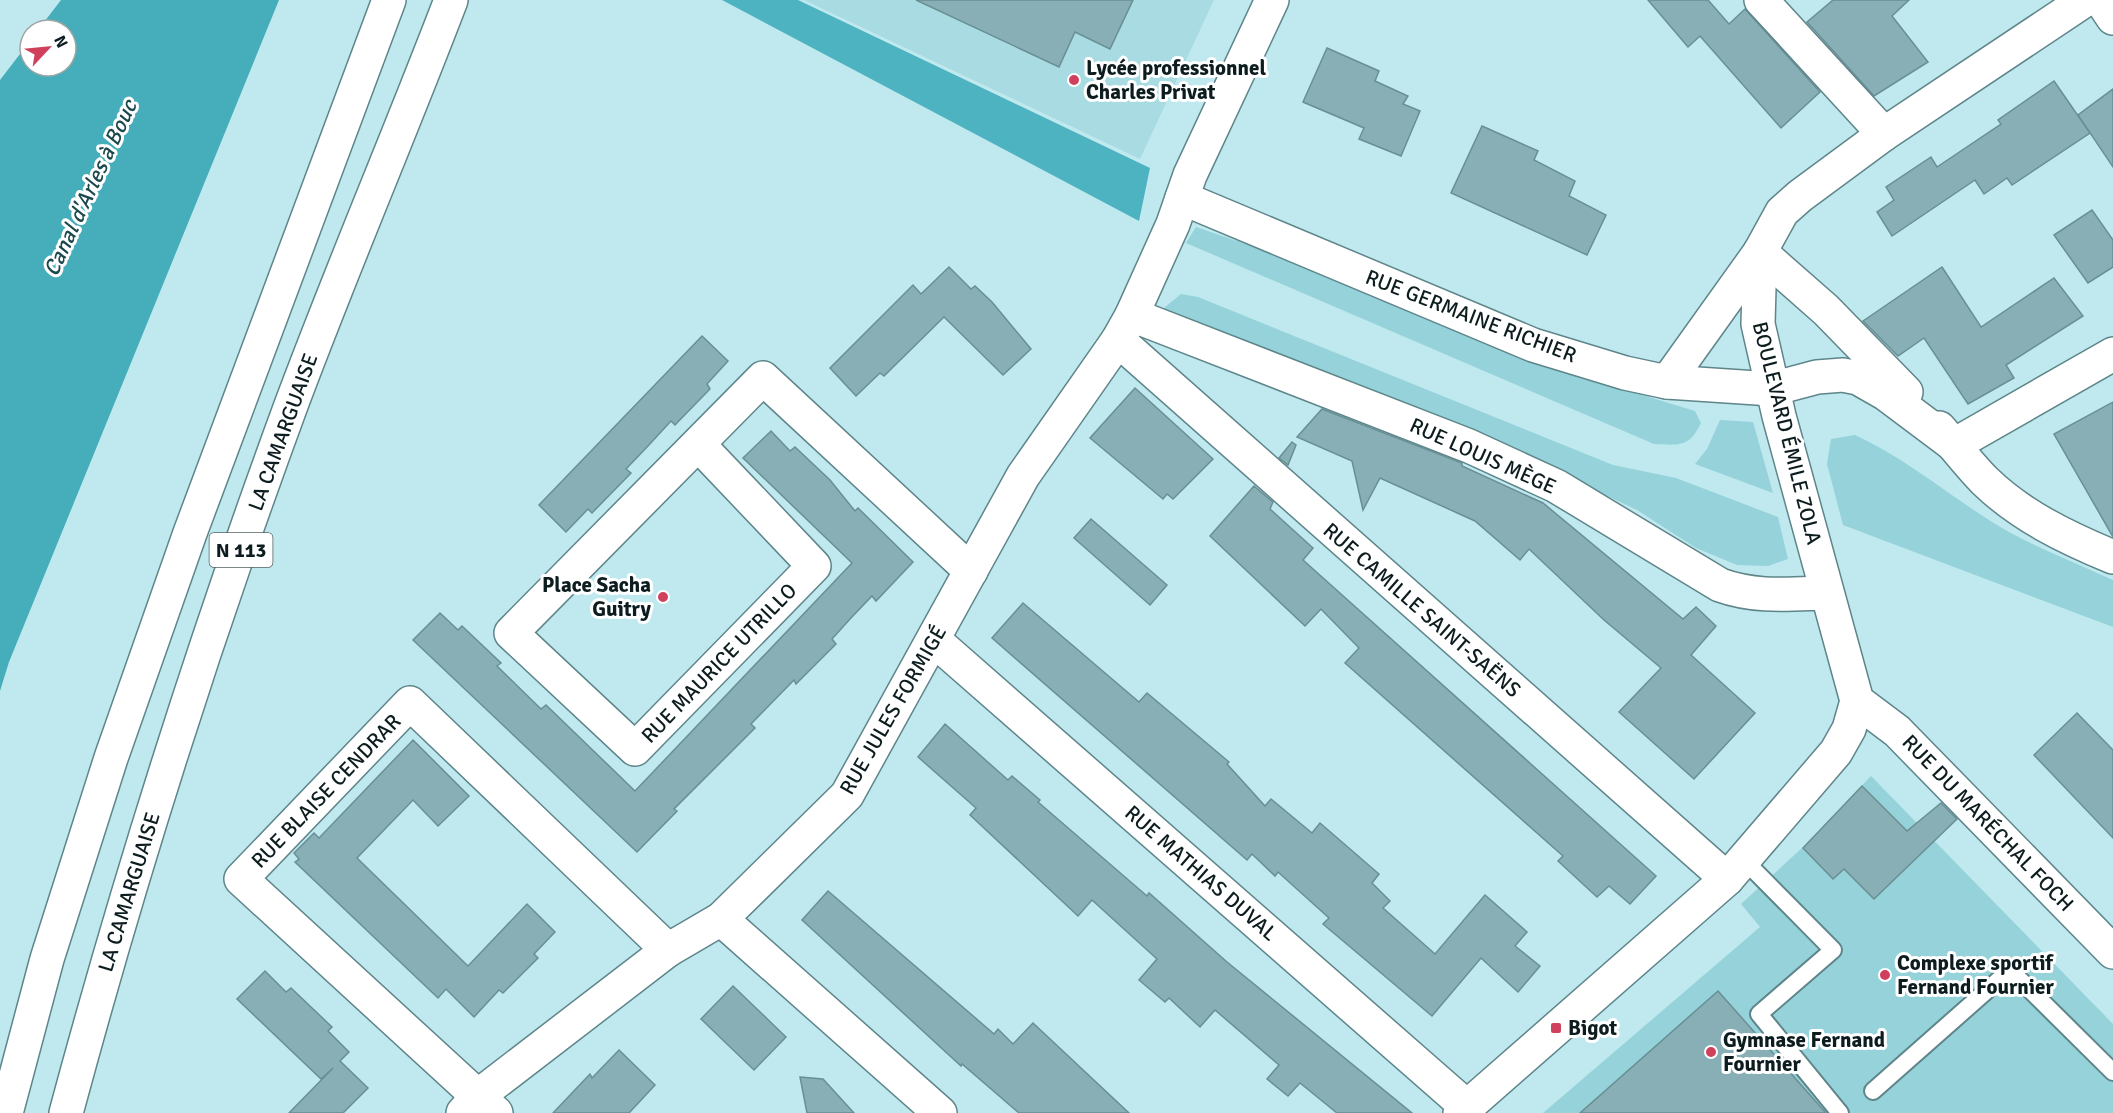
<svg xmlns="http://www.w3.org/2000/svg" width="2113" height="1113" font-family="Signika,sans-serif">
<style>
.built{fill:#a9dbe2}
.green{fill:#95d2da}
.forest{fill:#4db3c0}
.water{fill:#46aeba}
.building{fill:#87afb5;stroke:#688f94;stroke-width:1.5}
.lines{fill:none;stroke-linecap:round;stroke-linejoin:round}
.service-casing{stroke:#5e858a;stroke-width:20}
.minor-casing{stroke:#5e858a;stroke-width:36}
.tertiary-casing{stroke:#5e858a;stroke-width:36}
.trunk-casing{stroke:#5e858a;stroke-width:36}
.service{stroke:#fff;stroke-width:16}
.minor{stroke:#fff;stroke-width:33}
.tertiary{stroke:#fff;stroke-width:33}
.trunk{stroke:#fff;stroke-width:33}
.poi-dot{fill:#d0405d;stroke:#fff;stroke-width:2}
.labels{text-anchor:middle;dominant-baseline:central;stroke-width:6;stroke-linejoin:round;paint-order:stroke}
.shield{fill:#fff;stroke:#566162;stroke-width:1.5}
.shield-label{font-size:20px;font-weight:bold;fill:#0d1d1f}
.poi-label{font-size:21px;font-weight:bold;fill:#0d1d1f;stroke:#fff;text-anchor:start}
.street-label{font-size:21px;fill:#0d1d1f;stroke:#fff}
.water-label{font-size:22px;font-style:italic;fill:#1a484d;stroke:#fff}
</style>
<rect width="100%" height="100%" fill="#bfe9ef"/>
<path class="built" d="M 804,0 L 1214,0 L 1140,159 Z"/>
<g class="green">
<path d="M 1196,227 L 1272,253 L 1652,398 L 1695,411 L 1701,423 C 1689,448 1679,445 1654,444 L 1186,243 Z"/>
<path d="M 1181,294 L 1198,297 L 1613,465 L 1676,478 L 1778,517 L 1788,559 L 1768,566 L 1737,565 L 1696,548 L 1637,510 L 1565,476 L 1164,316 L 1165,307 Z"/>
<path d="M 1720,420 L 1753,422 L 1773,493 L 1695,464 L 1707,449 Z"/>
<path d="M 1855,435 C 1910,460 1956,502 2009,532 C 2042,550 2078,564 2113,580 L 2113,627 L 1843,525 L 1827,464 L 1831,439 Z"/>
<path d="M 1871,776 L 2113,1024 L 2113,1113 L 1543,1113 L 1760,927 L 1741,904 L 1803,847 Z"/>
</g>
<path class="forest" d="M 722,0 L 798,0 L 1150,168 L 1139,221 Z"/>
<path class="water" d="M 61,0 L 279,0 L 9,662 L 0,691 L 0,80 L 30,41 L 30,66 L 66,66 L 66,30 L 38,30 Z"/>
<g class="building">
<path d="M 916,0 L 1133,0 L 1110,49 L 1075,32 L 1059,67 Z"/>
<path d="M 1648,0 L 1708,0 L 1729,24 L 1745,9 L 1820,92 L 1781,128 L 1700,36 L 1688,47 Z"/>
<path d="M 1833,0 L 1909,0 L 1892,16 L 1928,62 L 1874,96 L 1807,22 Z"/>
<path d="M 1327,48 L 1379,71 L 1375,81 L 1408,96 L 1403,104 L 1420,111 L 1401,156 L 1359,139 L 1364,128 L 1303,102 Z"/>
<path d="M 2054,81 L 2090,133 L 2012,185 L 2007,178 L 1984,194 L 1975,180 L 1892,236 L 1877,212 L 1894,200 L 1886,187 L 1931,157 L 1937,167 L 2001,124 L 1998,120 Z"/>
<path d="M 2113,89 L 2113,167 L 2078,115 Z"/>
<path d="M 1482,126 L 1538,151 L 1534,160 L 1575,181 L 1569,196 L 1606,215 L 1587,255 L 1451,193 Z"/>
<path d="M 2092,210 L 2113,240 L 2113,267 L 2088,283 L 2054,235 Z"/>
<path d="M 949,267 L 971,289 L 975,286 L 992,302 L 1031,349 L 1003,375 L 944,317 L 884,376 L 880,373 L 856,396 L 830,368 L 913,285 L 921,294 Z"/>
<path d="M 1942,267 L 1981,327 L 2054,278 L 2083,316 L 2006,365 L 2014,378 L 1968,404 L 1924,338 L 1898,356 L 1863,321 Z"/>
<path d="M 702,336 L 728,361 L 707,384 L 710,389 L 675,425 L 671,421 L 648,446 L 626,469 L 631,473 L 592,513 L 588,509 L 566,532 L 539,505 Z"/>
<path d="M 1135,388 L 1213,459 L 1173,499 L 1167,494 L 1163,499 L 1090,438 Z"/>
<path d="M 2113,402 L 2113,537 L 2054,434 Z"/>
<path d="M 1322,409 L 1462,463 L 1462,466 L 1543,503 L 1683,619 L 1696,607 L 1716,626 L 1691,655 L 1755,713 L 1694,779 L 1619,712 L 1661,668 L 1604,620 L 1529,549 L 1520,560 L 1475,521 L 1380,478 L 1363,510 L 1352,461 L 1297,437 Z"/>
<path d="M 771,431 L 790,451 L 795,447 L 830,480 L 855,511 L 858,508 L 913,562 L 876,601 L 872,596 L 850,619 L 832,639 L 836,644 L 796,684 L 794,680 L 751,724 L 755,728 L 674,809 L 677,811 L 637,852 L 413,640 L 440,613 L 458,630 L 462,626 L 501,663 L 497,666 L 541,709 L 546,705 L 635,791 L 852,563 L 743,458 Z"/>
<path d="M 1292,442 L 1296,445 L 1288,465 L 1279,458 Z"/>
<path d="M 1254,486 L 1273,502 L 1270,509 L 1313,548 L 1303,560 L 1656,876 L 1630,904 L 1609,886 L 1597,897 L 1558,861 L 1563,856 L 1345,663 L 1359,648 L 1321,609 L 1305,626 L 1210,536 Z"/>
<path d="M 1091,519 L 1167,585 L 1150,605 L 1074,538 Z"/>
<path d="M 1023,603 L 1139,702 L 1147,693 L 1229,762 L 1227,764 L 1265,806 L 1271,799 L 1312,833 L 1320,823 L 1379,874 L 1372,883 L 1390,901 L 1383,908 L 1435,954 L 1485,895 L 1527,932 L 1515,946 L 1540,966 L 1518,992 L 1481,958 L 1432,1016 L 1323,924 L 1329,918 L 1278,872 L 1275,876 L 1252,854 L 1247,860 L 992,638 Z"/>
<path d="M 2077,713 L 2113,750 L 2113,838 L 2034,755 Z"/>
<path d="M 945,724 L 1008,780 L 1012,776 L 1040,800 L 1038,802 L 1147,896 L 1149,893 L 1227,962 L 1412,1113 L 1337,1113 L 1300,1083 L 1288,1096 L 1267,1079 L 1279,1065 L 1215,1010 L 1200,1027 L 1169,998 L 1165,1002 L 1139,980 L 1157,959 L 1092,900 L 1078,916 L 970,815 L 976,808 L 918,757 Z"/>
<path d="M 413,740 L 469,796 L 438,826 L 413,800 L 357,858 L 468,966 L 527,904 L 555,932 L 534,954 L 538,958 L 503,993 L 499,990 L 474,1017 L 446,989 L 438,998 L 295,862 L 299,859 L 294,853 L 314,833 L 319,838 Z"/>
<path d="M 1862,786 L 1907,831 L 1941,803 L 1957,819 L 1874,899 L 1844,869 L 1833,879 L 1803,848 Z"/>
<path d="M 828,891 L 994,1034 L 998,1029 L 1013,1044 L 1033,1023 L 1129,1113 L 1019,1113 L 962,1064 L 961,1066 L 802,920 Z"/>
<path d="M 265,971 L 286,992 L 291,988 L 332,1027 L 328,1031 L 349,1052 L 340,1061 L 368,1088 L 343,1113 L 289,1113 L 333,1068 L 321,1079 L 237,999 Z"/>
<path d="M 733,986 L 786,1037 L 754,1070 L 701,1019 Z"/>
<path d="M 1718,991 L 1826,1113 L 1580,1113 Z"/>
<path d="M 619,1050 L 655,1085 L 629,1113 L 553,1113 L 590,1074 L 592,1078 Z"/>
<path d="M 800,1077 L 823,1079 L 854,1113 L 807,1113 Z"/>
</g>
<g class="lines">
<g class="service-casing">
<g id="service">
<path d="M 1744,860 L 1833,950 L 1759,1014 L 1840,1113"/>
<path d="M 1873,1091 L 2010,970 L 2113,1072"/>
</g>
</g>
<g class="minor-casing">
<g id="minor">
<path d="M 1761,0 L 1884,134"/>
<path d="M 2085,0 L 1884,134 L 1800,196 L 1782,212 L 1760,252 L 1758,324 L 1779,416 L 1857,701 L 1897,731 L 2113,952"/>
<path d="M 2101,0 L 2113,18"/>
<path d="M 1182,198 L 1533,345 L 1625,373 L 1667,382 L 1772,389 L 1817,377 L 1843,375 L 1858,378 L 1886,394 L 1954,445"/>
<path d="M 1760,252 L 1826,310 L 1906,392"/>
<path d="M 1132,315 L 1469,446 L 1556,486 L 1720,585 C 1756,598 1790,594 1827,593"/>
<path d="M 1118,340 L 1727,879"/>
<path d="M 1667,382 L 1760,252"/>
<path d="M 1939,428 C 1954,445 1969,465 1985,481 C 2021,516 2067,538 2113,557"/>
<path d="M 698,444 L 814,566 L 635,749 L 511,633 L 763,378 L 971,571"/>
<path d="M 1954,445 L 2113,354"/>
<path d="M 934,640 L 1467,1107"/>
<path d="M 721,919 L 940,1113"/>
<path d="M 463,1113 L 478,1096 L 668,950 L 721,919 L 847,795 L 1023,476 L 1118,340 L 1132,315 L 1173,224 L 1190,175 L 1272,0"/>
<path d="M 496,1113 L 241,879 L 410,703 L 668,950"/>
</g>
</g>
<g class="tertiary-casing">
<path id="tertiary" d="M 1460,1113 L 1727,879 L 1836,752 L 1849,729 L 1857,701"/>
</g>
<g class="trunk-casing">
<g id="trunk">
<path d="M 6,1113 L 47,959 L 111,758 L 190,533 L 389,0"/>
<path d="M 66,1113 C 130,875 205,639 290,408 C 341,271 399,136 451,0"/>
</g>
</g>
<use href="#service" class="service"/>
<use href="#minor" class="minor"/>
<use href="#tertiary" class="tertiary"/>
<use href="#trunk" class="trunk"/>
</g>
<g class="poi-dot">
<circle cx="1074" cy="80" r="6"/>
<circle cx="663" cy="597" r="6"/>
<circle cx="1885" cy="975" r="6"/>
<rect x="1550" y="1022" width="12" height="12" rx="3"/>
<circle cx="1711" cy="1052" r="6"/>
</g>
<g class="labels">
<rect class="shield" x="209.5" y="533" width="63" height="34" rx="4.5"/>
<g class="shield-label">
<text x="241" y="550">N 113</text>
</g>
<g class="poi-label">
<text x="1086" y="68">Lycée professionnel<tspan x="1086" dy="24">Charles Privat</tspan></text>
<text x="651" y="585" text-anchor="end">Place Sacha<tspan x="651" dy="24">Guitry</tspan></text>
<text x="1897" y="963">Complexe sportif<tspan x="1897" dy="24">Fernand Fournier</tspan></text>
<text x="1568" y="1028">Bigot</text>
<text x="1723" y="1040">Gymnase Fernand<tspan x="1723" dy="24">Fournier</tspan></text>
</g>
<g class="street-label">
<text transform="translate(1471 316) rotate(21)">RUE GERMAINE RICHIER</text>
<text transform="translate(283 432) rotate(-70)">LA CAMARGUAISE</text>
<text transform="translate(1787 433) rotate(76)">BOULEVARD ÉMILE ZOLA</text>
<text transform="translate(1483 456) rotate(24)">RUE LOUIS MÈGE</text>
<text transform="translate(1422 610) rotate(41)">RUE CAMILLE SAINT-SAËNS</text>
<text transform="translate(719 663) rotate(-46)">RUE MAURICE UTRILLO</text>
<text transform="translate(893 710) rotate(-60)">RUE JULES FORMIGÉ</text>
<text transform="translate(326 791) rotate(-46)">RUE BLAISE CENDRAR</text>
<text transform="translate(1988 823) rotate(46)">RUE DU MARÉCHAL FOCH</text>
<text transform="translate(1201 873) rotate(41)">RUE MATHIAS DUVAL</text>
<text transform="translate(129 892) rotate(-73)">LA CAMARGUAISE</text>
</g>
<g class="water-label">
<text transform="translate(90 188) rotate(-65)">Canal d'Arles à Bouc</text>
</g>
</g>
<g transform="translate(48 48) rotate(64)"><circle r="28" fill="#ffffff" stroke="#9ea5a5" stroke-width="1.5"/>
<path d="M0-4.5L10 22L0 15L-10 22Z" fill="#d0405d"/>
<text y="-9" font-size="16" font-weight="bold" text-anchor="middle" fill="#0d1d1f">N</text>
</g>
</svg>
